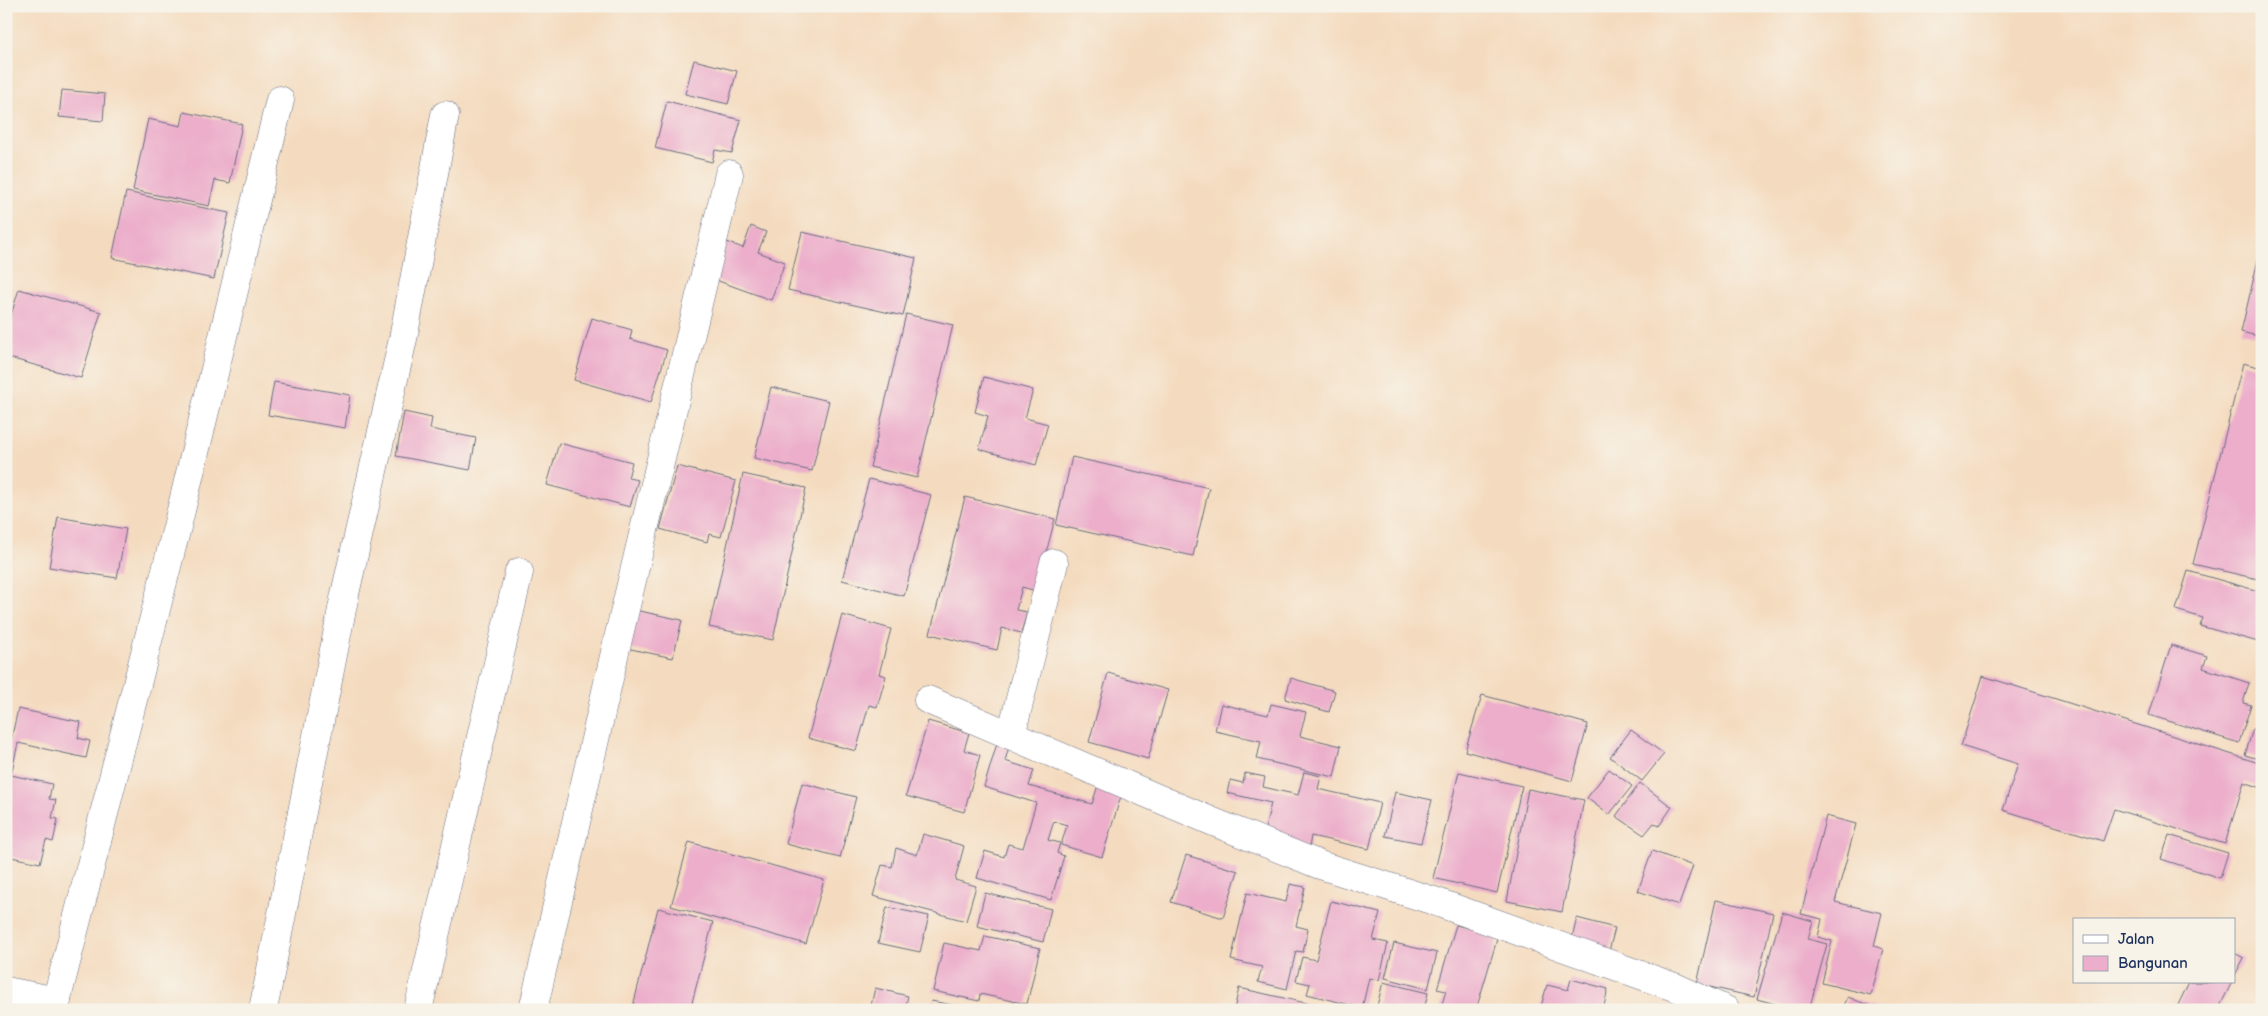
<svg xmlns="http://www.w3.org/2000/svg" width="2268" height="1016" font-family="'Balsamiq Sans',sans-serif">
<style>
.building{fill:#ecaecb}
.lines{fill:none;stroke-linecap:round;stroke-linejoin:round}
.street-casing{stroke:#676b80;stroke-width:29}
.street{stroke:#fff;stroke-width:28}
</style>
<rect width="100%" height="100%" fill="#f7f3e8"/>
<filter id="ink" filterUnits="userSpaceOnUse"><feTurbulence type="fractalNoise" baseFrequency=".02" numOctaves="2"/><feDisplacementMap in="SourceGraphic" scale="10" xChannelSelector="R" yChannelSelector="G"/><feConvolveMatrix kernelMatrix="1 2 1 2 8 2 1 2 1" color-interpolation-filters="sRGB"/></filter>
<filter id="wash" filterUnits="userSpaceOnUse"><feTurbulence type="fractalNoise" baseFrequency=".0096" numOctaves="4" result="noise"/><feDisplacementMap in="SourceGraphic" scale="20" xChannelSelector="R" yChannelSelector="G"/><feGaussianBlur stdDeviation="1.12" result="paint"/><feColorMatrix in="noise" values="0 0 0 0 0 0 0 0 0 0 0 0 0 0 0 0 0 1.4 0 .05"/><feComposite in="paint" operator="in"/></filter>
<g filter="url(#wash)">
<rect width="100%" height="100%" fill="#f4dbbf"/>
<g id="blocks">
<g class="building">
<path d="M 694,60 L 737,71 L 728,104 L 685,94 Z"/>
<path d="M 62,90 L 105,94 L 103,121 L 59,117 Z"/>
<path d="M 667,101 L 741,120 L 732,153 L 715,150 L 712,162 L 655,148 Z"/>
<path d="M 184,112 L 242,124 L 230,183 L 215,180 L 209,206 L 133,190 L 148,119 L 181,126 Z"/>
<path d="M 126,192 L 229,213 L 214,279 L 112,258 Z"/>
<path d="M 751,226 L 766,232 L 758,252 L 785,262 L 771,300 L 713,279 L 727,242 L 743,248 Z"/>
<path d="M 802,232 L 916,258 L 903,316 L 788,290 Z"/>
<path d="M 2261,247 L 2262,247 L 2262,337 L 2241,332 Z"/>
<path d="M 19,289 L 101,312 L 81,378 L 6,357 L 6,331 Z"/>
<path d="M 906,314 L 953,325 L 917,478 L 870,467 Z"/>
<path d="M 592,318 L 632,330 L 630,339 L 667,350 L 651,402 L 574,380 Z"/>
<path d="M 2243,363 L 2262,368 L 2262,580 L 2193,564 Z"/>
<path d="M 984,377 L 1033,390 L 1025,418 L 1048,424 L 1036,465 L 979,449 L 988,416 L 975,412 Z"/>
<path d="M 274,382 L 350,395 L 345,428 L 268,415 Z"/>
<path d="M 771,387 L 829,401 L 812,471 L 754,458 Z"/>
<path d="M 404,412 L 432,418 L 430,429 L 476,438 L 470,470 L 396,456 Z"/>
<path d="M 559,443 L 632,462 L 628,478 L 638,480 L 630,507 L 547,485 Z"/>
<path d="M 1072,457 L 1209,488 L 1193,556 L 1056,525 Z"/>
<path d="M 677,466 L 736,481 L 721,537 L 709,534 L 707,542 L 660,529 Z"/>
<path d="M 743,474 L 806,488 L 773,640 L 709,627 Z"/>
<path d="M 869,479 L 931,495 L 904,596 L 842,580 Z"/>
<path d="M 965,497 L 1055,519 L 1036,591 L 1022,587 L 1016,610 L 1027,612 L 1021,633 L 1002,628 L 997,650 L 930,634 Z"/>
<path d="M 58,517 L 126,529 L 117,578 L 49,567 Z"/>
<path d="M 2188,571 L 2262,592 L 2262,643 L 2200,626 L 2203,618 L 2176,610 Z"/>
<path d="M 635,610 L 682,620 L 673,658 L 626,648 Z"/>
<path d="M 842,615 L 891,629 L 879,674 L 886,676 L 877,707 L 869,705 L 856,751 L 808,738 Z"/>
<path d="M 2171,645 L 2207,656 L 2203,668 L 2249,683 L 2243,703 L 2251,705 L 2239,743 L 2149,715 Z"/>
<path d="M 1108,673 L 1168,690 L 1148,759 L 1089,742 Z"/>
<path d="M 1983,676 L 2262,764 L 2262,788 L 2244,782 L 2225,844 L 2114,809 L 2103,841 L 2003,810 L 2018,764 L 1961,746 Z"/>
<path d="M 1291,678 L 1335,691 L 1329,712 L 1285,699 Z"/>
<path d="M 1482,695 L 1588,724 L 1572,781 L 1465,751 Z"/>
<path d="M 1221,704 L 1268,715 L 1271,704 L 1306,712 L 1300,736 L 1341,746 L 1334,777 L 1257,759 L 1261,741 L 1215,731 Z"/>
<path d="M 18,709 L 81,722 L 78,738 L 90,741 L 86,758 L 18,743 L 11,775 L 52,784 L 49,799 L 56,800 L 52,818 L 58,819 L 53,842 L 46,840 L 40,863 L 6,856 L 6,762 Z"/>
<path d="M 928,721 L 969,733 L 964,750 L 980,755 L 964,812 L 906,796 Z"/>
<path d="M 2253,729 L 2262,732 L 2262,760 L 2245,755 Z"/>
<path d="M 1631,730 L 1664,754 L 1642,781 L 1610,757 Z"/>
<path d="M 998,740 L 1010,743 L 1005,761 L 1034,770 L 1029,786 L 1092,804 L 1098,785 L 1122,793 L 1102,857 L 1061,845 L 1067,825 L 1054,821 L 1048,840 L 1060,843 L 1057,853 L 1064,856 L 1051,900 L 977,878 L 985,851 L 1004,857 L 1008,844 L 1023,848 L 1036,803 L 984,787 Z"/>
<path d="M 1609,769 L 1632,786 L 1609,815 L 1587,798 Z"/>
<path d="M 1304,772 L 1321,776 L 1318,789 L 1380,803 L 1369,849 L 1311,836 L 1309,848 L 1263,838 L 1271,803 L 1227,793 L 1230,780 L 1243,783 L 1245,773 L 1265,777 L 1263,787 L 1298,795 Z"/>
<path d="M 1459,772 L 1522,786 L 1497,893 L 1433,878 Z"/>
<path d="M 802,783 L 856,797 L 840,858 L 786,844 Z"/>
<path d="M 1640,783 L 1672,807 L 1659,826 L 1654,823 L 1644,835 L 1616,816 Z"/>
<path d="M 1528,789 L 1584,800 L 1562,912 L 1507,901 Z"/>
<path d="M 1395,792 L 1432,800 L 1421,843 L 1385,836 Z"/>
<path d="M 1826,816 L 1856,824 L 1835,902 L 1882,913 L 1874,946 L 1883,949 L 1871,995 L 1822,983 L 1832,941 L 1818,937 L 1822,919 L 1801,914 Z"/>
<path d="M 923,834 L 964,846 L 955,880 L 976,886 L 966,921 L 873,896 L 882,865 L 892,867 L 896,848 L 917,855 Z"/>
<path d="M 2169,835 L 2228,853 L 2220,878 L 2161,859 Z"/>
<path d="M 689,842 L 824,880 L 806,944 L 671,906 Z"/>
<path d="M 1652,851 L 1693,866 L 1679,905 L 1638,891 Z"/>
<path d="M 1186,855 L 1238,871 L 1223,918 L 1171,902 Z"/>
<path d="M 1290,884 L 1305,887 L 1296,926 L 1308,929 L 1303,952 L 1296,951 L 1287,989 L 1258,982 L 1262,967 L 1231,960 L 1247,893 L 1286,902 Z"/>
<path d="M 985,893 L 1051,909 L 1043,942 L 977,926 Z"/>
<path d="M 1716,900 L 1773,913 L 1754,997 L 1697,984 Z"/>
<path d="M 1331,901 L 1380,913 L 1373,940 L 1388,943 L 1379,980 L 1369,978 L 1362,1008 L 1307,994 L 1310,984 L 1296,981 L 1302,957 L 1316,960 Z"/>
<path d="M 887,907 L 929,916 L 920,952 L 878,943 Z"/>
<path d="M 658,908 L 713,922 L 690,1010 L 632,1010 Z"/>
<path d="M 1782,912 L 1813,921 L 1808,939 L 1827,944 L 1809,1010 L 1797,1010 L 1757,999 Z"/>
<path d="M 1577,918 L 1615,928 L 1609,951 L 1571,942 Z"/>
<path d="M 1456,925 L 1498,936 L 1476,1010 L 1440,1010 L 1446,991 L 1437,989 Z"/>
<path d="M 985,936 L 1040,948 L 1027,1004 L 980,994 L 979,1001 L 933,991 L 944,943 L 981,951 Z"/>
<path d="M 1394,943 L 1437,953 L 1428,989 L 1385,978 Z"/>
<path d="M 2234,953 L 2244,958 L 2234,977 Z"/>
<path d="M 1571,979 L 1608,989 L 1603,1010 L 1540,1010 L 1547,985 L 1568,990 Z"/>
<path d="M 1383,982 L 1428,993 L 1424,1010 L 1376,1010 Z"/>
<path d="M 2189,982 L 2232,982 L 2218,1010 L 2187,1010 L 2178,1005 Z"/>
<path d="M 875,988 L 908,996 L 905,1010 L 870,1010 Z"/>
<path d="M 1239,988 L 1328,1008 L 1327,1010 L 1234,1010 Z"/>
<path d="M 1848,997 L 1880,1010 L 1842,1010 Z"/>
<path d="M 931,1001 L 974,1009 L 974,1010 L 929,1010 Z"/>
</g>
</g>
</g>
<g filter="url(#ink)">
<use href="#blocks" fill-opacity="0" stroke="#676b80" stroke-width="1"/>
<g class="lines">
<g class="street-casing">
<g id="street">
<path d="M 928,700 L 1211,821 L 1320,865 L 1431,900 L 1677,988 L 1726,1010"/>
<path d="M 1011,735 L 1054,563"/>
<path d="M 6,991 L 57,1001"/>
<path d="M 54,1010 L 177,527 L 280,100"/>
<path d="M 263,1010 L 345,594 L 403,339 L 445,115"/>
<path d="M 418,1010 L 519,572"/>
<path d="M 533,1010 L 618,639 L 729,174"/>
</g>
</g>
<use href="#street" class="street"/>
</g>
</g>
<rect width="2268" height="1016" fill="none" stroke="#f7f3e8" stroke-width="25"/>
<rect x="2073" y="918" width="162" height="65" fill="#f7f3e8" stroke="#9fa5b1"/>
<rect x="2083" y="935" width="25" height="8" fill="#ffffff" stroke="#9fa5b1"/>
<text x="2118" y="944" font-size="15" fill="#1b2f5e">Jalan</text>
<rect x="2083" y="956" width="25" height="15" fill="#ecaecb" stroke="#9fa5b1"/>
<text x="2118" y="968" font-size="15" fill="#1b2f5e">Bangunan</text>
</svg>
